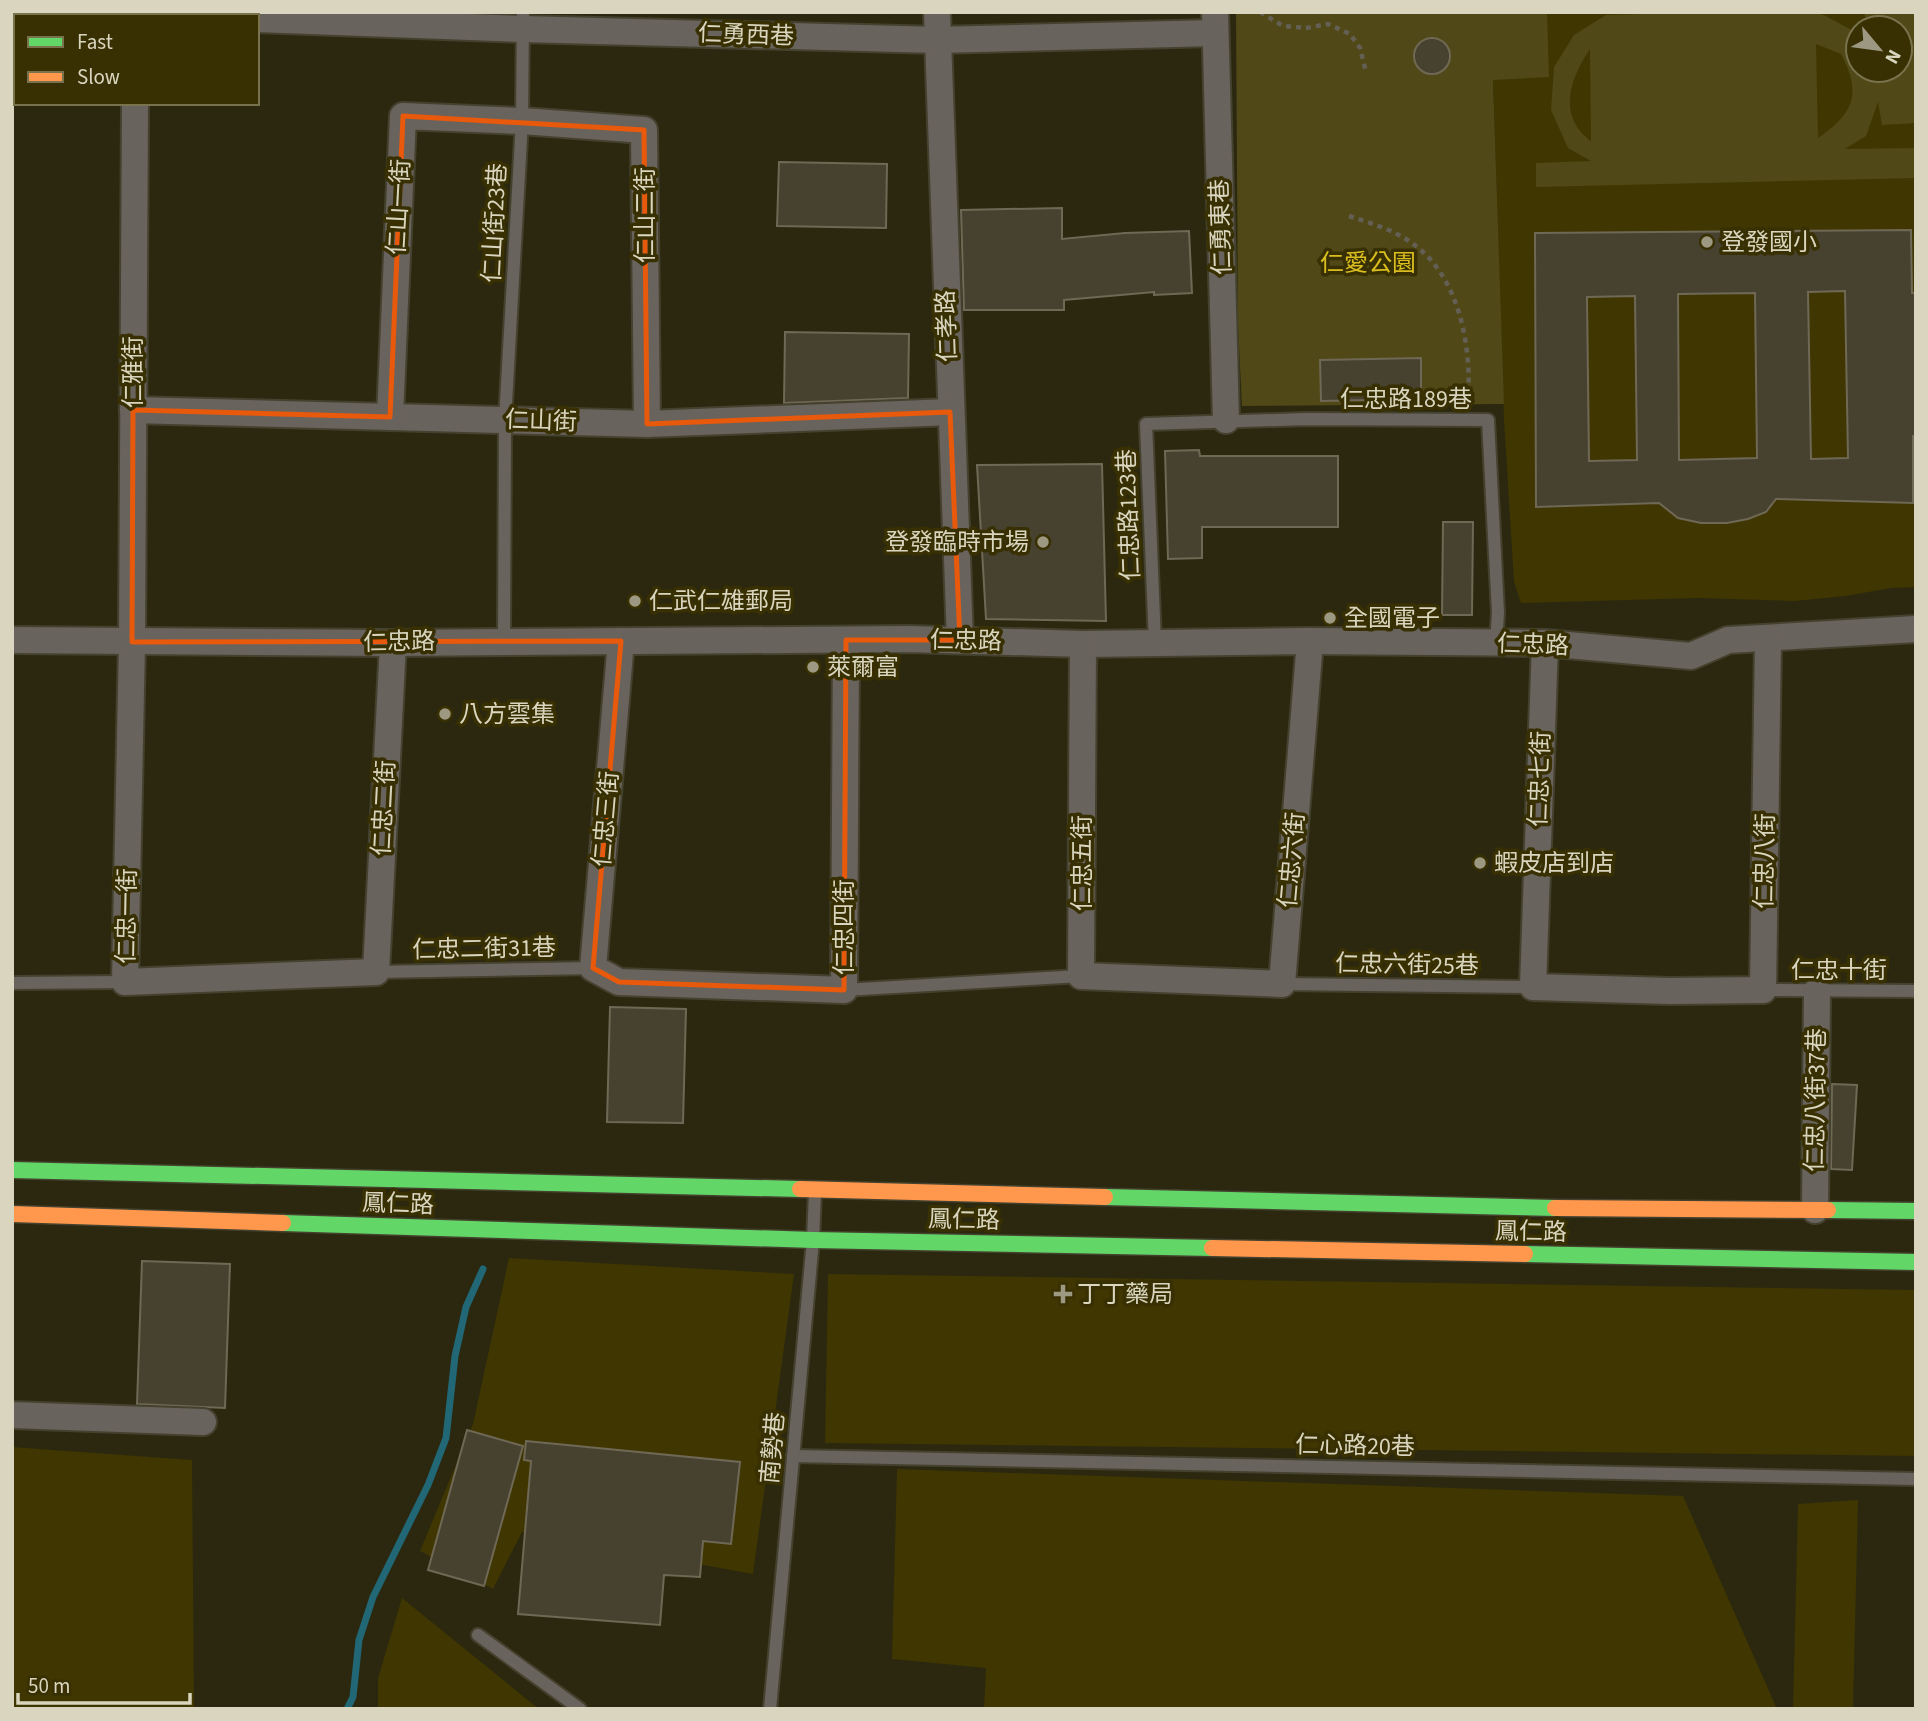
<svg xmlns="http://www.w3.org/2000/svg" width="1928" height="1721" font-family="'Source Sans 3','Noto Sans TC',sans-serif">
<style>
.built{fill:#3f3602;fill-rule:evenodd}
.green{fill:#514817;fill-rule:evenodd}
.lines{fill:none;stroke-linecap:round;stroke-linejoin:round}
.stream{stroke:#216776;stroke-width:7}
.building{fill:#47412f;stroke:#6f6855;stroke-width:2;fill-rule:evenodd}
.lane-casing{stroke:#44422e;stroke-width:16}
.street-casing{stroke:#44422e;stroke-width:30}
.fast-casing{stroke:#44422e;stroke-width:19}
.slow-casing{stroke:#44422e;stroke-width:19}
.path{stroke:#645f54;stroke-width:4.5;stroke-dasharray:5 5;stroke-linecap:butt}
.lane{stroke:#69635d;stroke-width:12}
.street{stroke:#69635d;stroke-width:26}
.fast{stroke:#63d668;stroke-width:16}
.slow{stroke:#ff974d;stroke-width:16}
.marked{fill:none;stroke:#e8590c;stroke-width:5;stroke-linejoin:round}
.poi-dot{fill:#9c9881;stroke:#383002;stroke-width:2.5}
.labels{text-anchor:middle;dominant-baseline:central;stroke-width:7;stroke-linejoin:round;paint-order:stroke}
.street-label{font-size:24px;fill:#d9d5be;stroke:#383002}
.poi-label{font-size:24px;fill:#d9d5be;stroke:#383002;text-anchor:start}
.park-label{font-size:24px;fill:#dabe20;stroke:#383002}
</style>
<rect width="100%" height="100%" fill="#2b280f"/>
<g class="built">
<path d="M 1495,12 L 1916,12 L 1916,587 L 1891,588 L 1846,596 L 1794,601 L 1697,598 L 1521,603 L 1514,582 L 1504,420 L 1493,79 ZM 1858,28 L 1900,28 L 1900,70 L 1858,70 Z"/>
<path d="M 509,1258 L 794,1274 L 753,1574 L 522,1532 L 493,1589 L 420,1551 L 473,1424 Z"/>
<path d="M 828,1274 L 1916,1290 L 1916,1456 L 825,1443 Z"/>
<path d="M 12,1447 L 192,1460 L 194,1709 L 12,1709 Z"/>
<path d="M 897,1469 L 1683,1496 L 1777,1709 L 984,1709 L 986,1668 L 892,1659 Z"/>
<path d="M 1858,1500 L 1853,1709 L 1793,1709 L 1798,1504 Z"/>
<path d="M 402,1598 L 539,1709 L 378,1709 L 378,1678 Z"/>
</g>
<g class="green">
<path d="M 1236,12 L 1547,12 L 1549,77 L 1493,80 L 1504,404 L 1242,406 L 1238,326 Z"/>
<path d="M 1718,12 L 1812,12 L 1824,15 L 1857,33 L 1858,70 L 1900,70 L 1900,28 L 1867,28 L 1864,12 L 1916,12 L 1916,123 L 1882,125 L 1878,102 L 1866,136 L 1845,149 L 1916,148 L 1916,178 L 1536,187 L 1536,163 L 1591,161 L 1568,148 L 1551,110 L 1554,67 L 1574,35 L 1606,15 ZM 1816,44 L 1841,54 C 1862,94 1854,113 1818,138 ZM 1590,49 L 1591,142 C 1586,137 1579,131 1576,125 C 1561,100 1576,70 1590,49 Z"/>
</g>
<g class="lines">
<path class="stream" d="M 347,1709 L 353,1697 L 359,1640 L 373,1597 L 428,1485 L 446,1438 L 455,1356 L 466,1307 L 483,1269"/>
</g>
<g class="building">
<circle cx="1432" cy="56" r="18"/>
<path d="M 779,162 L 887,164 L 886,228 L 777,226 Z"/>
<path d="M 1062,208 L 1062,239 L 1125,233 L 1189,231 L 1192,293 L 1154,295 L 1154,292 L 1064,300 L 1064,310 L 964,310 L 961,210 Z"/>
<path d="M 1911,230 L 1912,293 L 1916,293 L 1916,436 L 1913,436 L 1913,503 L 1776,499 L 1766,512 L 1748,519 L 1727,523 L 1701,523 L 1678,518 L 1659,503 L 1536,507 L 1535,233 ZM 1845,291 L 1848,458 L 1811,459 L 1808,292 ZM 1755,293 L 1757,458 L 1679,460 L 1678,294 ZM 1635,296 L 1637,460 L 1589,461 L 1587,297 Z"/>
<path d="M 785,332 L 909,334 L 908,398 L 784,403 Z"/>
<path d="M 1421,358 L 1421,399 L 1321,401 L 1320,360 Z"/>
<path d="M 1199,450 L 1200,456 L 1338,456 L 1338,527 L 1202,527 L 1202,558 L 1168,559 L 1165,451 Z"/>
<path d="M 1102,464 L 1106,621 L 986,619 L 977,465 Z"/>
<path d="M 1443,522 L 1473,522 L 1472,615 L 1442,615 Z"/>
<path d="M 610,1007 L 686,1009 L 683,1123 L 607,1122 Z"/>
<path d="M 1832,1084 L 1857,1085 L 1852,1170 L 1831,1169 Z"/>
<path d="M 142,1261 L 230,1264 L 225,1408 L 137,1404 Z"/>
<path d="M 467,1430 L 523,1446 L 484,1586 L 428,1570 Z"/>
<path d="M 526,1441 L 740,1462 L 731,1544 L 703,1541 L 700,1577 L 664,1575 L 660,1625 L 518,1614 L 531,1461 L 524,1460 Z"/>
</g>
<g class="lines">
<g class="lane-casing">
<g id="lane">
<path d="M 504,640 L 505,420 L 522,121 L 523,12"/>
<path d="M 1155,643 L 1146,424 L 1307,419 L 1488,420 L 1498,613 L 1496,644"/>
<path d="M 376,972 L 593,968"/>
<path d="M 12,983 L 125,982"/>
<path d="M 1282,984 L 1533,987"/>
<path d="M 844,990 L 1081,976"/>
<path d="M 1763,990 L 1916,991"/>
<path d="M 793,1456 L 1916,1479"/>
<path d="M 478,1635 L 580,1709"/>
<path d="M 770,1709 L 813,1240 L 815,1192"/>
</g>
</g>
<g class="street-casing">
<g id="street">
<path d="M 117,12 L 184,16"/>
<path d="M 937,12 L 960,640"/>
<path d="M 1215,12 L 1226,420"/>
<path d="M 257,19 L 523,29 L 937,40 L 1214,33"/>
<path d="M 135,103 L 132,642 L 125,982 L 376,972 L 393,643"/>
<path d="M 133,410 L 647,424 L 950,412"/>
<path d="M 390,417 L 403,116 L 522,121 L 644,130 L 647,424"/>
<path d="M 12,640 L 393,643 L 908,639 L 1083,644 L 1310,641 L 1545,643 L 1691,656 L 1728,640 L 1916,629"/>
<path d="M 621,641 L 593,968 L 619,982 L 844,990 L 846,640"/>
<path d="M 1545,643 L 1533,987 L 1670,991 L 1763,990 L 1768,640"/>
<path d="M 1083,644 L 1081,976 L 1282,984 L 1310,641"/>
<path d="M 1815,1210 L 1817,991"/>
<path d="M 12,1415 L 203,1422"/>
</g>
</g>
<g class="fast-casing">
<g id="fast">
<path d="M 12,1170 L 800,1189"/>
<path d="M 1105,1197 L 1555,1208"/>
<path d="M 1828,1210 L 1916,1211"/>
<path d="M 283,1223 L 813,1240 L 1212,1248"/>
<path d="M 1525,1254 L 1916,1262"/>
</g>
</g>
<g class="slow-casing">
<g id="slow">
<path d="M 800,1189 L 1105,1197"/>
<path d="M 1555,1208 L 1828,1210"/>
<path d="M 12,1214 L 283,1223"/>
<path d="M 1212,1248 L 1525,1254"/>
</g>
</g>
<g class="path">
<path d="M 1260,12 L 1283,26 L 1306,28 L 1328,24 L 1350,34 L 1360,48 L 1366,72"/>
<path d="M 1349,216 C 1370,223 1391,229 1409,241 C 1461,275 1472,349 1468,405"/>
</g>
<use href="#lane" class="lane"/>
<use href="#street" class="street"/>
<use href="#fast" class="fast"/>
<use href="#slow" class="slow"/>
</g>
<path class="marked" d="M 403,116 L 644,130 L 647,424 L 950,412 L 960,640 L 846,640 L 844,990 L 619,982 L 593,968 L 621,641 L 132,642 L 133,410 L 390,417 Z"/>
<g class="poi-dot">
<circle cx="1707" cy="242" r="7"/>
<circle cx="1043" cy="542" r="7"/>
<circle cx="635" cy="601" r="7"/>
<circle cx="1330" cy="618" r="7"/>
<circle cx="813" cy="667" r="7"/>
<circle cx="445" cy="714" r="7"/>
<circle cx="1480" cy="863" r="7"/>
<path d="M1059.5 1283.5h7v7h7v7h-7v7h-7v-7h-7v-7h7z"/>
</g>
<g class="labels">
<g class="street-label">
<text transform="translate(746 35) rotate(2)">仁勇西巷</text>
<text transform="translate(399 207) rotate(-87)">仁山一街</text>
<text transform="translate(645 215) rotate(-90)">仁山二街</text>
<text transform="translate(495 223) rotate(-87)">仁山街23巷</text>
<text transform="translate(1221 227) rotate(-92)">仁勇東巷</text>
<text transform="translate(947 326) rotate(-92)">仁孝路</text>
<text transform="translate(133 372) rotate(-90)">仁雅街</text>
<text x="1406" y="399">仁忠路189巷</text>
<text transform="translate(541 421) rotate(2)">仁山街</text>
<text transform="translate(1129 515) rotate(-92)">仁忠路123巷</text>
<text transform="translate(966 641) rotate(1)">仁忠路</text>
<text transform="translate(399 642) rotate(-1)">仁忠路</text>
<text transform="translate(1533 645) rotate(2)">仁忠路</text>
<text transform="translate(1540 779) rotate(-88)">仁忠七街</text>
<text transform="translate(384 808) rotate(-87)">仁忠二街</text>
<text transform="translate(606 819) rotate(-85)">仁忠三街</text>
<text transform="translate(1292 860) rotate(-85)">仁忠六街</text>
<text transform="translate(1765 861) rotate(-89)">仁忠八街</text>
<text transform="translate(1082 863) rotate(-90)">仁忠五街</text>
<text transform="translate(127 916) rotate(-89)">仁忠一街</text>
<text transform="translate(844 927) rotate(-90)">仁忠四街</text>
<text transform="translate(484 949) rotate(-1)">仁忠二街31巷</text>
<text transform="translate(1407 965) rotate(1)">仁忠六街25巷</text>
<text x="1839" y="970">仁忠十街</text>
<text transform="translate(1816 1100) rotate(-89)">仁忠八街37巷</text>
<text transform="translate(398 1204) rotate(2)">鳳仁路</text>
<text transform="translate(964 1220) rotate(1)">鳳仁路</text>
<text transform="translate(1531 1232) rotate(1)">鳳仁路</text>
<text transform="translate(1355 1446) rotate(1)">仁心路20巷</text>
<text transform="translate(773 1448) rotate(-85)">南勢巷</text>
</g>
<g class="poi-label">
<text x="1721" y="242">登發國小</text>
<text x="1029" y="542" text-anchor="end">登發臨時市場</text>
<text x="649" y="601">仁武仁雄郵局</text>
<text x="1344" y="618">全國電子</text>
<text x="827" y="667">萊爾富</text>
<text x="459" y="714">八方雲集</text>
<text x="1494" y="863">蝦皮店到店</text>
<text x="1077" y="1294">丁丁藥局</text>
</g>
<g class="park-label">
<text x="1368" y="263">仁愛公園</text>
</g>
</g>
<rect width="1928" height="1721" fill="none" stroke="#d9d5be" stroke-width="28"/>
<rect x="14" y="14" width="245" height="91" fill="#383002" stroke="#78724d" stroke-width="2"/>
<rect x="28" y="37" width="35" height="10" fill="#63d668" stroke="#78724d" stroke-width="2"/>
<text x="77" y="49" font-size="21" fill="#d9d5be">Fast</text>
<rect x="28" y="72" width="35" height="10" fill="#ff974d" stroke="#78724d" stroke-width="2"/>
<text x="77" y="84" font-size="21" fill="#d9d5be">Slow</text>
<g transform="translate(1879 49) rotate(119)"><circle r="33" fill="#383002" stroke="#78724d" stroke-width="2"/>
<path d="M0-5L12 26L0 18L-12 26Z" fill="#9c9881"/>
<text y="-10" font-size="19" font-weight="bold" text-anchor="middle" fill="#d9d5be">N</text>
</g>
<path d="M18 1693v10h172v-10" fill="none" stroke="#d9d5be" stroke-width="3.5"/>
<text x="28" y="1693" font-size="21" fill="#d9d5be" stroke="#383002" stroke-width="5" paint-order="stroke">50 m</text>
</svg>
